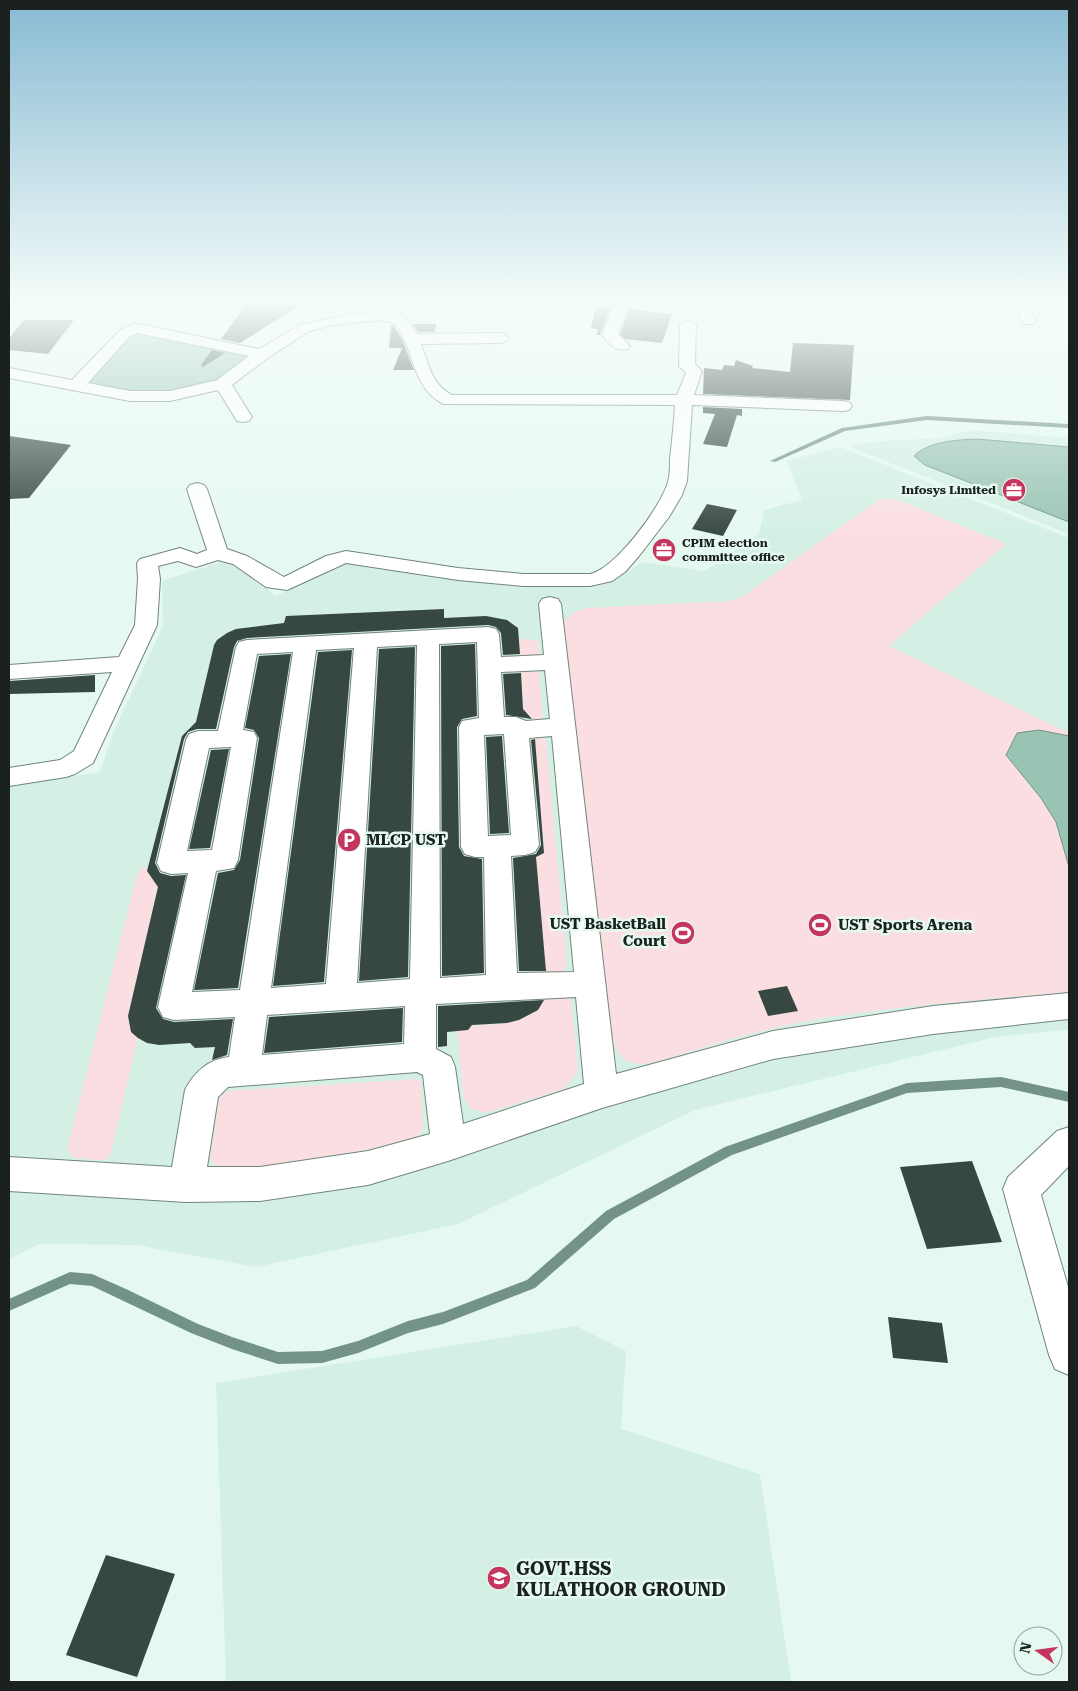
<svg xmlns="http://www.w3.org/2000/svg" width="1078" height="1691" font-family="'Roboto Serif',serif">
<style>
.built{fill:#d4f0e4}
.green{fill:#fbdee2}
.water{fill:#99c4b3;stroke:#739386}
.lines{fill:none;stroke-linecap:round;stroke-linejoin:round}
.stream{fill:#739386;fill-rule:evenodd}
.building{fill:#374741}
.minor-casing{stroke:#72847c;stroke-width:2}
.minor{fill:#fff;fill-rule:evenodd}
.labels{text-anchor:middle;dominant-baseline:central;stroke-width:5;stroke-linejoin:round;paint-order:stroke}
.far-poi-label{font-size:12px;font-weight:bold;fill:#1a211e;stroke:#e6f9f1;text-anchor:end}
.poi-label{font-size:15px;font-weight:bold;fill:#1a211e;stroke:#e6f9f1;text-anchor:start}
.near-poi-label{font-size:18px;font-weight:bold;fill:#1a211e;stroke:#e6f9f1;text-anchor:start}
</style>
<rect width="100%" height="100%" fill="#e6f9f1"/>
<g class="built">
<path d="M 971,430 L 1069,438 L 1069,534 L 848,446 L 882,441 L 941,438 Z"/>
<path d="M 840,447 L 1069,538 L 1069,1029 L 995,1037 L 695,1110 L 458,1224 L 256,1267 L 136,1245 L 39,1244 L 9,1259 L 9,786 L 100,772 L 114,731 L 163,626 L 162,581 L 229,559 L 276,596 L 340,563 L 525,586 L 605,584 L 643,562 L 705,571 L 759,534 L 764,510 L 802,500 L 787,461 Z"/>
<path d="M 576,1326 L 626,1351 L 621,1429 L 760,1474 L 791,1682 L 226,1682 L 216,1383 Z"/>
</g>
<g class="green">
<path d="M 884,499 L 893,499 L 904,502 L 1006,544 L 889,646 L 1069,733 L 1069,736 L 1065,734 L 1027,784 L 1041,798 L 1056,822 L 1069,867 L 1069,992 C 980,1000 890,1006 802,1022 C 750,1032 701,1048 652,1063 C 629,1066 620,1061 612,1039 L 560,627 C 566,616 574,612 586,608 L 729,601 L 742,597 L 877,501 Z"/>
<path d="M 519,639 L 538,640 L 539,655 L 520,657 Z"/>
<path d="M 534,670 L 539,673 L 543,718 L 533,721 L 530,716 L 524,714 L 521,671 Z"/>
<path d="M 540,738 L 546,740 L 567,965 L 562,972 L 546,975 L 536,857 L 543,849 L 535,739 Z"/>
<path d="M 148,867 L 147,871 L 151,877 L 160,878 L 128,1016 L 131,1032 L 138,1038 L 111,1152 L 108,1159 L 99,1160 L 74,1158 L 67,1149 L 137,875 L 141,868 Z"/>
<path d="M 546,993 L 563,993 L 571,999 L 578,1069 L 571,1081 L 563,1089 L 486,1113 L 471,1109 L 463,1097 L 457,1026 C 487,1024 535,1030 546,993 Z"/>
<path d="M 416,1079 L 421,1082 L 423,1130 L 415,1139 L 360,1151 L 265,1166 L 220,1168 L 210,1160 L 219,1099 L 228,1091 Z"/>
</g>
<g class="water">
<path d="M 145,332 L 227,346 L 249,357 C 239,364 227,376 215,382 C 190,394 104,401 84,381 L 122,339 Z"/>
<path d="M 977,439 L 1069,447 L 1069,522 L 925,465 L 914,456 C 929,441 957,440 977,439 Z"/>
<path d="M 1039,730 L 1069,736 L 1069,867 L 1056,822 L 1041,798 L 1006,755 L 1017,733 Z"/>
</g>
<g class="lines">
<g class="stream">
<path d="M 927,416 L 1069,424 L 1069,428 L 927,420 L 845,431 L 775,462 L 770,461 L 842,428 Z"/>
<path d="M 1001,1077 L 1069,1092 L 1069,1102 L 1001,1087 L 907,1093 L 732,1155 L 614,1219 L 535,1288 L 443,1324 L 408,1333 L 358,1353 L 322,1363 L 278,1364 L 232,1349 L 191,1333 L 92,1286 L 70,1284 L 9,1311 L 9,1299 L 70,1272 L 92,1274 L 126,1289 L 198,1324 L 232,1337 L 278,1352 L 322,1351 L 358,1341 L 408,1321 L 443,1312 L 527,1280 L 606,1211 L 725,1147 L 907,1083 Z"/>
</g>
</g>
<g class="building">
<path d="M 252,301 L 307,301 L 240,343 L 221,339 L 244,307 Z"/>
<path d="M 596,306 L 611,307 L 600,335 L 596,335 L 598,329 L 591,328 Z"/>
<path d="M 629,309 L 672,314 L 662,343 L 625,339 L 620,334 Z"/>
<path d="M 24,320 L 74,320 L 48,354 L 9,350 L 9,338 Z"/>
<path d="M 413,324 L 437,324 L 434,332 L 418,332 Z"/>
<path d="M 391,325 L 394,326 L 402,339 L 414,370 L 393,370 L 402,348 L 389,348 Z"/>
<path d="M 793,343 L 854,345 L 850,400 L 703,394 L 704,368 L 722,370 L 724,365 L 734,366 L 736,360 L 753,366 L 752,368 L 790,372 Z"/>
<path d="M 212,350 L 225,353 L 203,367 L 201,365 Z"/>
<path d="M 703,407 L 742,409 L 742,416 L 737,415 L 727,447 L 703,444 L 715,414 L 703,413 Z"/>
<path d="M 9,436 L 71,445 L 29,498 L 9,499 Z"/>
<path d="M 707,504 L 737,510 L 723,536 L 692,529 Z"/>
<path d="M 444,609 L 444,618 L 486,616 L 507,620 L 518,628 L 520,654 L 503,655 L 501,633 L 496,627 L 488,625 L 247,638 L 237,641 L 234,647 L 216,729 L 197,729 L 188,732 L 184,739 L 155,863 L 160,873 L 171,876 L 186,875 L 156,1008 L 163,1019 L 174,1022 L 233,1019 L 227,1055 L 212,1060 L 215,1047 L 195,1048 L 190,1043 L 159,1045 L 147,1043 L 138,1038 L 131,1032 L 128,1016 L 158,887 L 147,871 L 182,736 L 196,722 L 214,645 L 217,640 L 227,633 L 236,629 L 284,623 L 286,616 Z"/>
<path d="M 475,644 L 477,716 L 462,719 L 457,727 L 459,847 L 464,856 L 482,859 L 484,973 L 442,976 L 441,646 Z"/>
<path d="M 415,647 L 408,977 L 359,981 L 379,649 Z"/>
<path d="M 352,650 L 324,982 L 273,986 L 318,652 Z"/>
<path d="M 291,654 L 238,988 L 194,990 L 218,873 L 234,870 L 240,860 L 259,738 L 254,730 L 245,728 L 259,656 Z"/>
<path d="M 521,673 L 523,709 L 532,719 L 506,715 L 503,674 Z"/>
<path d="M 95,675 L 95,692 L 9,694 L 9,681 Z"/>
<path d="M 502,736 L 509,833 L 490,834 L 486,737 Z"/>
<path d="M 535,739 L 544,853 L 536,857 L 546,971 L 519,971 L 513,858 L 536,854 L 541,845 L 531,740 Z"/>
<path d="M 229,749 L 210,848 L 189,849 L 211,750 Z"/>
<path d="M 787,986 L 798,1011 L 768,1016 L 758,991 Z"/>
<path d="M 544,1000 L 538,1010 L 519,1020 L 507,1023 L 472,1025 L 468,1030 L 447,1032 L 447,1046 L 438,1047 L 438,1006 Z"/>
<path d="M 403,1008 L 402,1042 L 264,1053 L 269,1017 Z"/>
<path d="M 972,1161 L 1002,1242 L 927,1249 L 900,1167 Z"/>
<path d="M 888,1317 L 942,1323 L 948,1363 L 893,1358 Z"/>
<path d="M 106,1555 L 175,1574 L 137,1677 L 66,1655 Z"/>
</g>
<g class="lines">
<g class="minor-casing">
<g id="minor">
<path d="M 113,301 L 128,301 L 126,304 L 115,304 Z"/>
<path d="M 393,301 L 407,301 L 405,308 L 400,315 L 408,320 L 417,334 L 501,333 L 506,335 L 509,338 L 506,341 L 501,343 L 421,344 C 428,363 432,385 452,395 L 677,395 L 686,373 L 679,366 L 680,325 L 683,322 L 693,322 L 696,325 L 695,364 L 702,371 L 694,395 L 843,401 L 849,402 L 852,406 L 849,410 L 843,411 L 692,405 L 687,481 L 682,495 L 669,517 L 639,556 L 625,572 L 612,581 L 590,586 L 523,586 L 458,580 L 346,563 L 287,590 L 266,587 L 233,564 L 218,560 L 196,567 L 178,561 L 158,566 L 160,579 L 157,625 L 93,763 L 75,774 L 66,777 L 9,786 L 9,768 L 60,760 L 74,751 L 112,672 L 9,679 L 9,665 L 119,657 L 135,625 L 138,579 L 137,563 L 140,559 L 180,548 L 197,554 L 207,550 L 187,489 L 190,485 L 197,483 L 204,485 L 207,489 L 227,549 L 247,556 L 284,577 L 326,556 L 346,551 L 458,568 L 523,574 L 590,574 C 615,569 661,507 668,482 C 670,475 670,466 670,459 C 672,441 674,423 675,405 L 443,404 C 412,387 415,353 398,328 C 392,318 380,321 370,321 C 351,322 328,325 310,331 C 304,334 297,339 291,343 C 270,356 251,370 232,385 L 252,417 L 249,421 L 243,422 L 237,421 L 218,390 L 170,401 L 130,401 L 9,378 L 9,368 L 72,380 L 119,331 L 134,323 L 259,349 L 300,325 L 357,313 L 387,312 ZM 137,333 L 249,356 L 217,380 L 170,391 L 130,391 L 88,383 L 129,337 Z"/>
<path d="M 616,301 L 630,301 L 618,334 L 630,346 L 628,349 C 616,352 609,344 602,335 Z"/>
<path d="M 699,301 L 714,301 L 718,307 L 716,310 L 706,310 Z"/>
<path d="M 1013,301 L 1027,301 L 1036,321 L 1033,324 L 1023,324 Z"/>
<path d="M 550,597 L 558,599 L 561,604 L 616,1074 L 773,1031 L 933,1006 L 1069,993 L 1069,1019 L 933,1034 L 773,1059 L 602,1108 L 448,1161 L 368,1185 L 260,1201 L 186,1202 L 9,1191 L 9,1157 L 172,1167 L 185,1090 C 194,1072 209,1059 229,1057 L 235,1017 L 174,1020 L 163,1017 L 158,1007 L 188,873 L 171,874 L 161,871 L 157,863 L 186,740 L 189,734 L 198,731 L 218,731 L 236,647 L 239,642 L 247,640 L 488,627 L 496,629 L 499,634 L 501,657 L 544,655 L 539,604 L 542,599 ZM 477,642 L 479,718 L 462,721 L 459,727 L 461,847 L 465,854 L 475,857 L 484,857 L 486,975 L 440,978 L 439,644 ZM 417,645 L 410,979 L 357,983 L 377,647 ZM 354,648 L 326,984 L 271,988 L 316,650 ZM 293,652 L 240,990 L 192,992 L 216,871 L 234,868 L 238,860 L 257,738 L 254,732 L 243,730 L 257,654 ZM 545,670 L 550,719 L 526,721 L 516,717 L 504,717 L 501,672 ZM 504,734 L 511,835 L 488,836 L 484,735 ZM 552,736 L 574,972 L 517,973 L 511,856 L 525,855 L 535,852 L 539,845 L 529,738 ZM 231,747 L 212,850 L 187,851 L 209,748 ZM 576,997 L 584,1084 L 463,1124 L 455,1067 L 451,1057 L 436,1049 L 436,1004 ZM 405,1006 L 404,1044 L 262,1055 L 267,1015 ZM 417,1072 L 423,1075 L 430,1134 L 368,1151 L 260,1167 L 207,1167 L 218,1097 L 228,1087 Z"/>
<path d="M 1069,1127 L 1069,1166 L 1041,1195 L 1069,1290 L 1069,1375 L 1055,1369 L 1049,1355 L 1003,1189 L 1008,1177 L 1057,1131 Z"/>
</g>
</g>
<use href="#minor" class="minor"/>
</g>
<linearGradient id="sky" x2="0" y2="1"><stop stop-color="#88bad3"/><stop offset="0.56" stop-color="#f4fcf9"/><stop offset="1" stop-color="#f4fcf9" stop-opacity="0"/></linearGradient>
<rect width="1078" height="538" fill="url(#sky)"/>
<defs>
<g id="office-disc" transform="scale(1.25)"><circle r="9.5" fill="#c4365e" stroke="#e6f9f1"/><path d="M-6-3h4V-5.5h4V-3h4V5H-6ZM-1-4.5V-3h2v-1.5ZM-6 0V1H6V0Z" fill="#fff"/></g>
<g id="parking-disc" transform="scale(1.25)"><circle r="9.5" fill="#c4365e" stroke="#e6f9f1"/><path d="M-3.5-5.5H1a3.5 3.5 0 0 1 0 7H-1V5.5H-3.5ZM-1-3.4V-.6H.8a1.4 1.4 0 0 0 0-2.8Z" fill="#fff"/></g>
<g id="stadium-disc" transform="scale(1.25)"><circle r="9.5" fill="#c4365e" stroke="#e6f9f1"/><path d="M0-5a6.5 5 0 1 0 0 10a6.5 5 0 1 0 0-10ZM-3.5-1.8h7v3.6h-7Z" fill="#fff"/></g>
<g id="school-disc" transform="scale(1.25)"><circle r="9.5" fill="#c4365e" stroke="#e6f9f1"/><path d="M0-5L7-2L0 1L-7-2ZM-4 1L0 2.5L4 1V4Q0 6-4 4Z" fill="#fff"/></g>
</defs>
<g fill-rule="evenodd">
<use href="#office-disc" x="1014" y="490"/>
<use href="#office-disc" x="664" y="550"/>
<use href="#parking-disc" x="349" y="840"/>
<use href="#stadium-disc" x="820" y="925"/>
<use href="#stadium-disc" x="683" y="933"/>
<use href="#school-disc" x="499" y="1578"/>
</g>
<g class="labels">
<g class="far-poi-label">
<text x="996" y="490">Infosys Limited</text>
<text x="682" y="543" text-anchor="start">CPIM election<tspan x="682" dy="14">committee office</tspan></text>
</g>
<g class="poi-label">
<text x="366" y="840">MLCP UST</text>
<text x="666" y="924" text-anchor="end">UST BasketBall<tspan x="666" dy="17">Court</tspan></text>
<text x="838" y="925">UST Sports Arena</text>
</g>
<g class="near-poi-label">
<text x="516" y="1568">GOVT.HSS<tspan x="516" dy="21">KULATHOOR GROUND</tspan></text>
</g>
</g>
<rect width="1078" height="1691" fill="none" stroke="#1a211e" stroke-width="20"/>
<g transform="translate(1038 1651) rotate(284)"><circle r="24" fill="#e6f9f1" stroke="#94a39d"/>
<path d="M0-4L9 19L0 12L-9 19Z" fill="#c4365e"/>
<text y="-8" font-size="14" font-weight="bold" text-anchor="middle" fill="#1a211e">N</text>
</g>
</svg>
